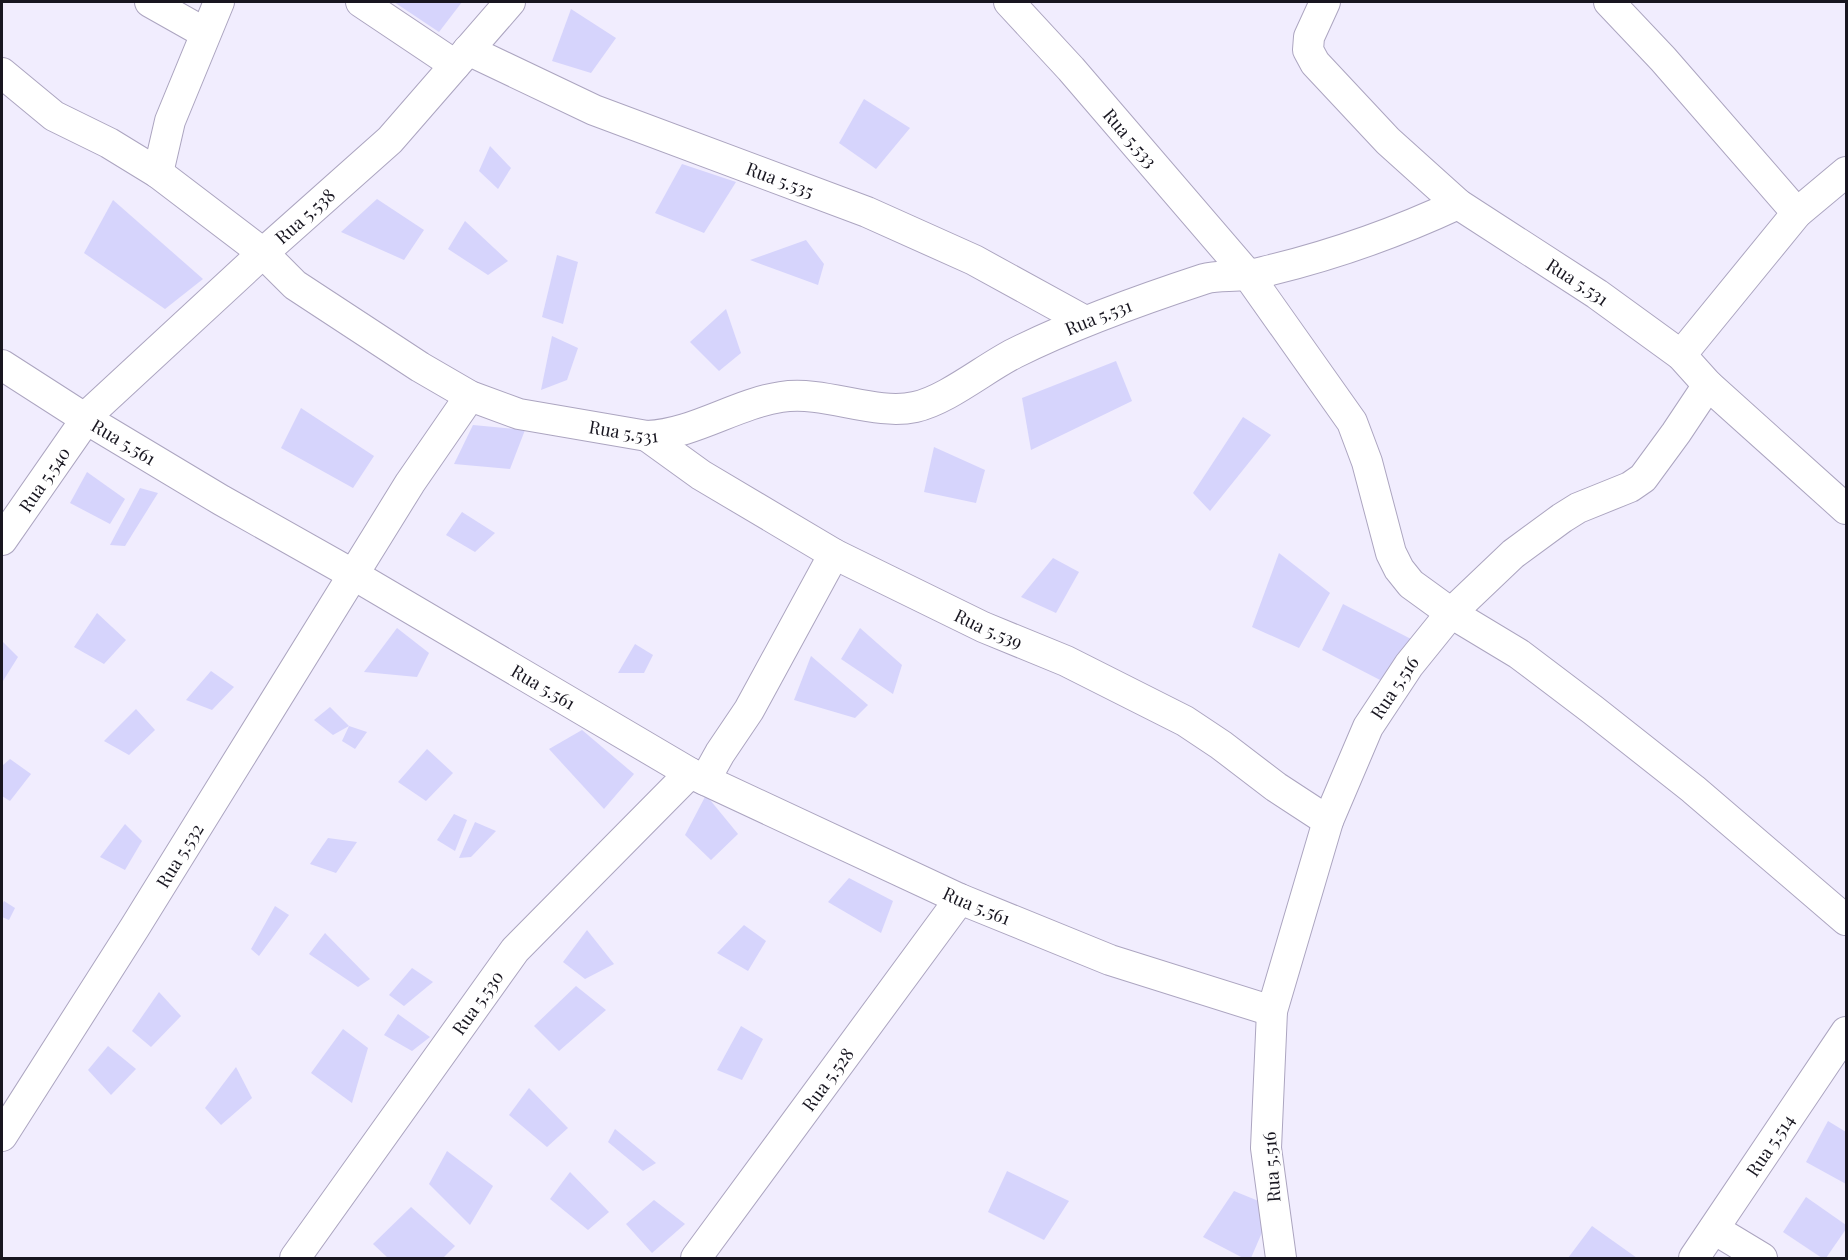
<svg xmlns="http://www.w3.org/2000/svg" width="1848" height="1260" font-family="'Playfair Display',serif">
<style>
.building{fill:#d6d4fc}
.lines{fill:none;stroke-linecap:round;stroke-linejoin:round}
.street-casing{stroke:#aca5c0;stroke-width:32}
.street{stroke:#fff;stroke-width:30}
.labels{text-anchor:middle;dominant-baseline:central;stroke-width:4.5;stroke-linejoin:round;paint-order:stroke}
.street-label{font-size:18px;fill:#181620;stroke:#fdfdfd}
</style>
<rect width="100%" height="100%" fill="#f1edfe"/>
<g class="building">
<path d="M 394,2 L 462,2 L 439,32 Z"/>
<path d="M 571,9 L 616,38 L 591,73 L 552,61 Z"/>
<path d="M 864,99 L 910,128 L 876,169 L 839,143 Z"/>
<path d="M 490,146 L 511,168 L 498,189 L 479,171 Z"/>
<path d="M 682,164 L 736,182 L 704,233 L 655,213 Z"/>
<path d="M 377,199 L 424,230 L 404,260 L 341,232 Z"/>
<path d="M 113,200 L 203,279 L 165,309 L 84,253 Z"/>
<path d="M 465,221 L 508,261 L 488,275 L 448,249 Z"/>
<path d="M 806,240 L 824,264 L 818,285 L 750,260 Z"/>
<path d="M 557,255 L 578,262 L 563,324 L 542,317 Z"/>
<path d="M 726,309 L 741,353 L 719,371 L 690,342 Z"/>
<path d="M 552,336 L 578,348 L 567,380 L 541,390 Z"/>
<path d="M 1116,361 L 1132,401 L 1031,450 L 1022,398 Z"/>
<path d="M 301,408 L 374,456 L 353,488 L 281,448 Z"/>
<path d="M 1243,417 L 1271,435 L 1210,511 L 1193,493 Z"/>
<path d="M 473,425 L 525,430 L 510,469 L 454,464 Z"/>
<path d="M 934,447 L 985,470 L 976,503 L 924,492 Z"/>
<path d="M 87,472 L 125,499 L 110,524 L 70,503 Z"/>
<path d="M 140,488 L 158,493 L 125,546 L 110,545 Z"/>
<path d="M 462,512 L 495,533 L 475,552 L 446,535 Z"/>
<path d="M 1279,553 L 1330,593 L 1299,648 L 1252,627 Z"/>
<path d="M 1053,558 L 1079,572 L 1056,613 L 1021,597 Z"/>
<path d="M 1343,604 L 1411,639 L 1382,681 L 1322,650 Z"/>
<path d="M 97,613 L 126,640 L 104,664 L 74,647 Z"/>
<path d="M 397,628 L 429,653 L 417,677 L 364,672 Z"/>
<path d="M 860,628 L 902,665 L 893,694 L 841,659 Z"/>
<path d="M 2,641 L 18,657 L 3,681 L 2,680 Z"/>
<path d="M 635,644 L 653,655 L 644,673 L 618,673 Z"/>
<path d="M 811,656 L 868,705 L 855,718 L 794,700 Z"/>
<path d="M 211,671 L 234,687 L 212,710 L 186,700 Z"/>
<path d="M 330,707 L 349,726 L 333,735 L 314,720 Z"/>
<path d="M 136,709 L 155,730 L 129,755 L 104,741 Z"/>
<path d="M 349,726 L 367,732 L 355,749 L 342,741 Z"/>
<path d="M 582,730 L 634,774 L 604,809 L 549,749 Z"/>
<path d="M 427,749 L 453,773 L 426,801 L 398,782 Z"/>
<path d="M 10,759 L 31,774 L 10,801 L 2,796 L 2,766 Z"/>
<path d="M 706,795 L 738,834 L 711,860 L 685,835 Z"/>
<path d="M 454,814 L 467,820 L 455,851 L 437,840 Z"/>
<path d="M 475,822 L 496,831 L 471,857 L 459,858 Z"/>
<path d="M 125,824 L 142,841 L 125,870 L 100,857 Z"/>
<path d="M 328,838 L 357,842 L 336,873 L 310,864 Z"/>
<path d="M 849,878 L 893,901 L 881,933 L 828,902 Z"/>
<path d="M 4,901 L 15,908 L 9,920 L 2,917 L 2,905 Z"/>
<path d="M 275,906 L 289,915 L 259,956 L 251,949 Z"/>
<path d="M 744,925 L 766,941 L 748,971 L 717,953 Z"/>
<path d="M 587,930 L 614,964 L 585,979 L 563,962 Z"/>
<path d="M 325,933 L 370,979 L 358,987 L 309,954 Z"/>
<path d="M 412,968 L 433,982 L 404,1006 L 389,995 Z"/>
<path d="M 576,986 L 606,1010 L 559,1051 L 534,1026 Z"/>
<path d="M 159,992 L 181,1016 L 151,1047 L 132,1031 Z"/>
<path d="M 398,1014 L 430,1037 L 412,1051 L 384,1035 Z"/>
<path d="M 741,1026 L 763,1039 L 742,1080 L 717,1070 Z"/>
<path d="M 343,1029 L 368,1048 L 352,1103 L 311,1073 Z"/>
<path d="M 108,1046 L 136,1069 L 111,1095 L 88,1070 Z"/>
<path d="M 236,1067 L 252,1098 L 221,1125 L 205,1108 Z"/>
<path d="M 529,1088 L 568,1128 L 547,1147 L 509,1115 Z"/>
<path d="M 1828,1121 L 1846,1132 L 1846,1184 L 1806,1162 Z"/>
<path d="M 615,1129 L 656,1163 L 643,1171 L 608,1142 Z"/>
<path d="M 447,1151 L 493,1186 L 470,1225 L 429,1184 Z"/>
<path d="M 1007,1171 L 1069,1201 L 1044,1240 L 988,1212 Z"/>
<path d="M 570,1172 L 609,1212 L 588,1230 L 550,1199 Z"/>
<path d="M 1234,1191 L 1273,1207 L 1251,1258 L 1243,1258 L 1203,1237 Z"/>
<path d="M 1806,1197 L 1846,1225 L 1846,1229 L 1826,1258 L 1822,1258 L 1783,1232 Z"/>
<path d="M 654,1200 L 685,1224 L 652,1253 L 626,1224 Z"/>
<path d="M 411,1207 L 455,1246 L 443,1258 L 388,1258 L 373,1244 Z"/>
<path d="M 1592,1226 L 1637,1258 L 1568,1258 Z"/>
</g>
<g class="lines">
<g class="street-casing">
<g id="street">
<path d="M 150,2 L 205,33"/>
<path d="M 361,2 L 455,65"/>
<path id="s1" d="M 1009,2 L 1071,69 L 1248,275 L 1352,422 L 1367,462 L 1391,553 L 1399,569 L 1411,584 L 1451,613 L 1519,654 L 1593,710 L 1693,789 L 1846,920"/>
<path id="s2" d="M 1325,2 L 1309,37 L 1308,50 L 1315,63 L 1388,141 L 1458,204 L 1597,294 L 1681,355 L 1708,385 L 1846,509"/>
<path d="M 1609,2 L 1663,59 L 1797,213"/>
<path id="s3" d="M 468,50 L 594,110 L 867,212 L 974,260 L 1085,321"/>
<path id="s4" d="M 2,73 L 54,116 L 109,143 L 158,173 L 263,253 L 295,285 L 420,367 L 470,396 L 519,414 L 647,436 C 694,434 735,404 781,397 C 825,390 874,416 915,407 C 947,400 985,368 1015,353 C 1075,323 1140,300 1204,279 C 1217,275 1232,277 1245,275 C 1253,275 1262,272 1271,270 C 1336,254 1398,232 1458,204"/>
<path d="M 158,173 L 170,121 L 219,2"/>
<path d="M 1681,355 L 1797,213 L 1846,172"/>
<path id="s5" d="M 2,365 L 86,419 L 221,500 L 354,575 L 690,773 L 960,899 L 1110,960 L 1272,1011"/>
<path id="s6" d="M 647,436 L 701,475 L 834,554 L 983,627 L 1066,661 L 1185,721 L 1221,745 L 1276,787 L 1328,821"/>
<path id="s7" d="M 2,540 L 91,412 L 263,253 L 390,140 L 510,2"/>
<path d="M 705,780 L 720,753 L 749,710 L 834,554"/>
<path id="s8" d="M 2,1136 L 135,927 L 410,483 L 470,396"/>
<path d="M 1714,1229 L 1762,1258"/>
<path id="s9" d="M 295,1258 L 515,950 L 690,773"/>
<path id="s10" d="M 696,1258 L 960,899"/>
<path id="s11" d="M 1281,1258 L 1266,1148 L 1272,1011 L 1328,821 L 1368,727 L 1409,665 L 1451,613 L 1513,554 L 1562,518 L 1578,508 L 1630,487 L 1643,478 L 1676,433 L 1708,385"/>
<path id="s12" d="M 1694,1258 L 1846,1032"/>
</g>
</g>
<use href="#street" class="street"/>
</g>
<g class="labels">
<g class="street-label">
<text stroke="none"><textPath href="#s1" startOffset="182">Rua 5.533</textPath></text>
<text stroke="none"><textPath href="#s3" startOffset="338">Rua 5.535</textPath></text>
<text stroke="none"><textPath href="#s7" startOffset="446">Rua 5.538</textPath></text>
<text stroke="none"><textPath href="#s2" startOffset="410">Rua 5.531</textPath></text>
<text stroke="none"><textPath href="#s4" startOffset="1233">Rua 5.531</textPath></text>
<text stroke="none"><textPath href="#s4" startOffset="729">Rua 5.531</textPath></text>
<text stroke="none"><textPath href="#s5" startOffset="144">Rua 5.561</textPath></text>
<text stroke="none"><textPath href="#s7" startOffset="74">Rua 5.540</textPath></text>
<text stroke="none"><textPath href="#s6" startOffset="393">Rua 5.539</textPath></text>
<text stroke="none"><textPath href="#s5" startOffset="630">Rua 5.561</textPath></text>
<text stroke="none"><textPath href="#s11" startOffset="596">Rua 5.516</textPath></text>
<text stroke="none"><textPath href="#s8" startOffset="332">Rua 5.532</textPath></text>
<text stroke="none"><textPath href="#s5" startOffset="1116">Rua 5.561</textPath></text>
<text stroke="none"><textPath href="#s9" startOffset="314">Rua 5.530</textPath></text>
<text stroke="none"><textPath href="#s10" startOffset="222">Rua 5.528</textPath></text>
<text stroke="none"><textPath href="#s12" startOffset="136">Rua 5.514</textPath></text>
<text transform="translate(1271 1167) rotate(-94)">Rua 5.516</text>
</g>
</g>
<rect width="1848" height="1260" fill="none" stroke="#181620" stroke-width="6"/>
</svg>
